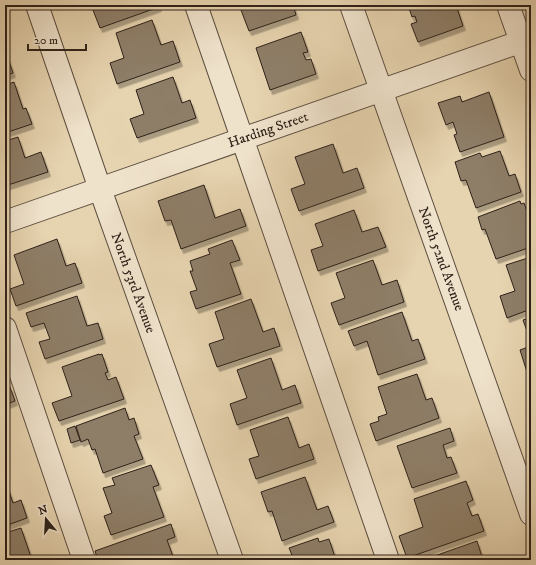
<svg xmlns="http://www.w3.org/2000/svg" width="536" height="565" font-family="'IM FELL DW Pica',serif">
<style>
.building{fill:#8e7e67;stroke:#2e221a;filter:url(#shadow)}
.lines{fill:none;stroke-linecap:round;stroke-linejoin:round}
.minor-casing{stroke:#5c4e3f;stroke-width:24}
.minor{stroke:#efe2cb;stroke-width:22}
.labels{text-anchor:middle;dominant-baseline:central;stroke-width:3;stroke-linejoin:round;paint-order:stroke}
.street-label{font-size:14px;fill:#2e221a;stroke:#efe2cb}
</style>
<defs>
<filter id="shadow"><feDropShadow dx="2.5" dy="4.5" stdDeviation="0" flood-color="#0004"/></filter>
</defs>
<rect width="100%" height="100%" fill="#e6d3af"/>
<filter id="stains"><feTurbulence type="fractalNoise" baseFrequency=".005" numOctaves="4"/><feColorMatrix values="0 0 0 0 .2 0 0 0 0 .09 0 0 0 0 .02 0 0 0 .5 -.17"/></filter>
<radialGradient id="worn" r=".72"><stop offset=".6" stop-color="#630" stop-opacity="0"/><stop offset="1" stop-color="#630" stop-opacity=".3"/></radialGradient>
<g class="building">
<path d="M 108,5 L 158,5 L 159,7 L 100,28 L 93,10 Z"/>
<path d="M 245,5 L 293,5 L 296,15 L 249,31 L 241,10 L 247,8 Z"/>
<path d="M 408,5 L 456,5 L 463,26 L 418,42 L 411,24 L 417,22 L 415,16 L 412,17 Z"/>
<path d="M 152,20 L 161,45 L 173,41 L 180,62 L 117,84 L 110,63 L 124,58 L 116,33 Z"/>
<path d="M 301,32 L 308,52 L 303,53 L 306,60 L 311,59 L 316,74 L 270,90 L 256,48 Z"/>
<path d="M 5,50 L 13,73 L 5,76 Z"/>
<path d="M 173,77 L 182,103 L 190,100 L 196,118 L 137,138 L 130,119 L 144,114 L 136,90 Z"/>
<path d="M 14,82 L 23,109 L 26,108 L 32,124 L 5,133 L 5,85 Z"/>
<path d="M 489,92 L 504,137 L 460,152 L 454,135 L 457,134 L 453,122 L 446,125 L 438,103 L 460,96 L 462,102 Z"/>
<path d="M 18,137 L 25,158 L 41,152 L 48,172 L 5,186 L 5,141 Z"/>
<path d="M 333,144 L 343,173 L 357,168 L 364,188 L 299,211 L 291,189 L 305,184 L 295,157 Z"/>
<path d="M 500,151 L 509,176 L 515,174 L 521,192 L 476,208 L 466,180 L 461,181 L 455,162 L 480,153 L 482,157 Z"/>
<path d="M 204,185 L 215,218 L 240,209 L 246,226 L 181,249 L 171,220 L 165,221 L 158,201 Z"/>
<path d="M 520,201 L 521,204 L 524,203 L 531,223 L 530,229 L 531,247 L 496,259 L 485,229 L 482,230 L 478,217 Z"/>
<path d="M 354,210 L 362,232 L 378,227 L 386,247 L 318,271 L 311,250 L 323,246 L 315,224 Z"/>
<path d="M 57,239 L 66,266 L 75,263 L 82,283 L 16,306 L 10,289 L 24,284 L 14,255 Z"/>
<path d="M 232,240 L 240,260 L 230,263 L 241,294 L 196,309 L 190,292 L 197,290 L 190,271 L 193,271 L 190,261 L 210,254 L 208,249 Z"/>
<path d="M 531,257 L 531,309 L 507,318 L 500,296 L 515,291 L 506,265 Z"/>
<path d="M 373,260 L 382,285 L 397,280 L 404,302 L 339,325 L 331,303 L 345,298 L 336,273 Z"/>
<path d="M 77,296 L 87,326 L 98,323 L 103,339 L 45,359 L 39,342 L 50,339 L 44,323 L 31,327 L 26,313 Z"/>
<path d="M 251,299 L 263,332 L 274,328 L 280,346 L 217,367 L 209,344 L 224,339 L 215,312 Z"/>
<path d="M 402,312 L 412,341 L 418,339 L 425,359 L 378,375 L 367,341 L 354,346 L 348,331 Z"/>
<path d="M 531,317 L 531,342 L 523,320 Z"/>
<path d="M 531,346 L 531,371 L 527,372 L 520,350 Z"/>
<path d="M 99,354 L 99,355 L 102,354 L 108,372 L 105,373 L 108,380 L 116,377 L 124,399 L 59,421 L 52,403 L 72,396 L 62,367 Z"/>
<path d="M 271,358 L 282,390 L 295,385 L 301,403 L 237,425 L 230,404 L 247,398 L 237,370 Z"/>
<path d="M 417,374 L 426,400 L 432,398 L 439,418 L 376,441 L 370,424 L 379,421 L 378,417 L 387,414 L 378,387 Z"/>
<path d="M 10,387 L 15,401 L 7,404 L 5,398 L 5,389 Z"/>
<path d="M 125,408 L 129,420 L 134,418 L 139,434 L 134,436 L 143,459 L 103,473 L 95,449 L 92,450 L 88,439 L 81,442 L 76,426 Z"/>
<path d="M 288,417 L 299,448 L 309,444 L 314,459 L 256,479 L 249,459 L 259,456 L 250,430 Z"/>
<path d="M 75,426 L 80,440 L 71,443 L 67,429 Z"/>
<path d="M 450,428 L 454,441 L 443,445 L 447,458 L 451,457 L 457,473 L 412,488 L 397,446 Z"/>
<path d="M 151,465 L 159,485 L 153,487 L 164,517 L 111,535 L 104,516 L 112,513 L 103,488 L 115,485 L 112,478 Z"/>
<path d="M 305,477 L 317,510 L 328,506 L 334,522 L 282,541 L 272,511 L 268,512 L 261,492 Z"/>
<path d="M 5,480 L 13,503 L 21,500 L 27,518 L 5,526 Z"/>
<path d="M 466,481 L 473,500 L 467,503 L 472,516 L 478,514 L 484,531 L 407,558 L 399,536 L 423,527 L 414,499 Z"/>
<path d="M 171,524 L 175,537 L 167,540 L 174,559 L 98,560 L 95,551 Z"/>
<path d="M 21,528 L 32,560 L 5,560 L 5,533 Z"/>
<path d="M 318,538 L 319,542 L 329,539 L 336,560 L 294,560 L 289,548 Z"/>
<path d="M 477,541 L 483,560 L 423,560 Z"/>
</g>
<g class="lines">
<g class="minor-casing">
<g id="minor">
<path d="M 37,5 L 100,189 L 232,560"/>
<path d="M 196,5 L 388,560"/>
<path d="M 351,5 L 531,514"/>
<path d="M 508,5 L 531,70"/>
<path d="M 5,222 L 531,38"/>
<path d="M 5,328 L 84,560"/>
</g>
</g>
<use href="#minor" class="minor"/>
</g>
<g class="labels">
<g class="street-label">
<text transform="translate(268 130) rotate(-19)">Harding Street</text>
<text transform="translate(441 259) rotate(70)">North 52nd Avenue</text>
<text transform="translate(133 283) rotate(70)">North 53rd Avenue</text>
</g>
</g>
<rect width="536" height="565" fill="none" stroke="#e6d3af" stroke-width="20"/>
<rect x="6" y="6" width="524" height="553" fill="none" stroke="#2e221a" stroke-width="2"/>
<rect x="10" y="10" width="516" height="545" fill="none" stroke="#2e221a"/>
<g transform="translate(46 519) rotate(342)" stroke="#efe2cb" stroke-width="3" paint-order="stroke">
<path d="M0-3L7 15L0 10L-7 15Z" fill="#2e221a"/>
<text y="-6" font-size="11" font-weight="bold" text-anchor="middle" fill="#2e221a">N</text>
</g>
<path d="M28 44v6h58v-6" fill="none" stroke="#2e221a" stroke-width="2"/>
<text x="34" y="44" font-size="12" fill="#2e221a" stroke="#efe2cb" stroke-width="3" paint-order="stroke">20 m</text>
<rect width="100%" height="100%" filter="url(#stains)"/>
<rect width="100%" height="100%" fill="url(#worn)"/>
</svg>
